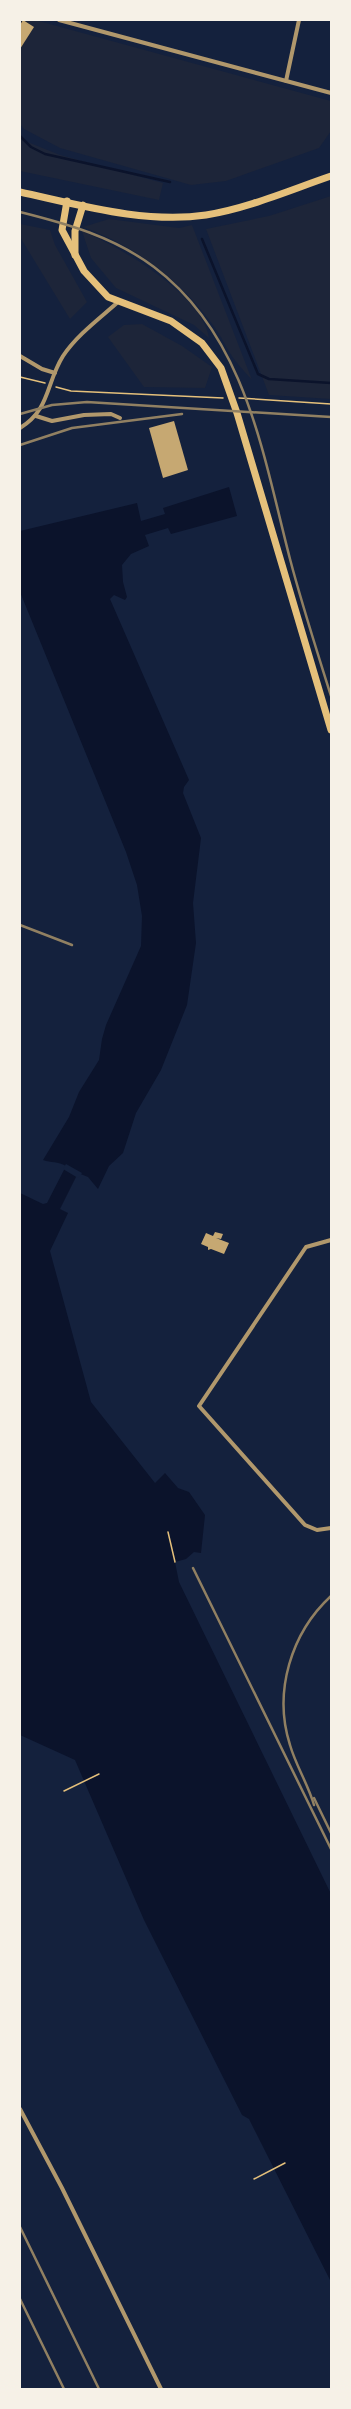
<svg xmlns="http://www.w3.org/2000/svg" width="351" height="2409" font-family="'Public Sans',sans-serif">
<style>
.green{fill:#1d2539}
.water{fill:#0b132b}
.pier{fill:#14213d}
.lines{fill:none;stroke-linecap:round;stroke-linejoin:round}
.stream{stroke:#0b132b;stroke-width:2.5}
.building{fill:#c6a872}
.path{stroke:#e5c07b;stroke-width:1.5}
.minor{stroke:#b1986c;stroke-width:4}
.secondary{stroke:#e5c07b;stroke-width:7}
.rail{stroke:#918062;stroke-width:2.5}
</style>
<rect width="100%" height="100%" fill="#14213d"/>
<g class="green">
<path d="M 21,20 L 35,20 L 331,101 L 331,131 L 319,148 L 226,181 L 191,185 L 60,148 L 24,129 L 20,124 Z"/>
<path d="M 20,139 L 60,155 L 163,183 L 159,200 L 20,171 Z"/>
<path d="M 331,196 L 331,399 L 269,395 L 206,229 L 269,216 Z"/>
<path d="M 109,219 L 179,228 L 192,225 L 252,380 C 246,373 239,366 234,359 C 226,348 221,335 213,325 C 179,279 137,247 83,227 Z"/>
<path d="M 20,224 L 50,230 L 55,245 L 87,302 L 70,319 L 20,237 Z"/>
<path d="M 82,231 C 119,246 204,296 209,338 L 194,325 L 116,288 L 91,258 Z"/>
<path d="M 142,324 L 182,346 L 212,367 L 205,388 L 144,387 L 108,337 L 124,325 Z"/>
</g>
<path class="water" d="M 229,487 L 237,516 L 171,534 L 168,528 L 145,535 L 149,546 L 131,554 L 122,565 L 123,582 L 127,597 L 125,600 L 114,595 L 110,599 L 189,780 L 184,787 L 183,793 L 201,838 L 193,903 L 196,943 L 187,1005 L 161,1070 L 136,1113 L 123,1153 L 109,1166 L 98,1189 L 88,1177 L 78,1173 L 60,1209 L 68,1213 L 50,1251 L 91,1402 L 155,1483 L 165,1473 L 178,1488 L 189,1492 L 205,1515 L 201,1553 L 194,1552 L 186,1559 L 175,1562 L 179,1582 L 331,1894 L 331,2282 L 249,2119 L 242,2115 L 144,1920 L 75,1760 L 20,1735 L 20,1193 L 43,1204 L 47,1203 L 66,1166 C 58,1161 51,1163 43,1160 L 69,1117 L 79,1092 L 99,1060 L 102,1039 L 106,1025 L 141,946 L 142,916 L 137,885 L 126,852 L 20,592 L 20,531 L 137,503 L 141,521 L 165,514 L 163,508 Z"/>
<path class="pier" d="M 66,1164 L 82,1173 L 80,1176 L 78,1178 L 63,1169 Z"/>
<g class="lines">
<g class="stream">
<path d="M 20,136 L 31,147 L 45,154 L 170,182"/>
<path d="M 202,239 L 258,374 L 269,379 L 331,383"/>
</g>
</g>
<g class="building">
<path d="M 23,20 L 34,27 L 20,49 L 20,25 Z"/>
<path d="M 174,421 L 188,470 L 163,478 L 149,428 Z"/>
<path d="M 215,1232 L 223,1234 L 221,1239 L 216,1238 L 229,1243 L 224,1254 L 211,1249 L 208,1250 L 208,1247 L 201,1244 L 206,1233 L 213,1236 Z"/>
</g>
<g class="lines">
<g class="path">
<path d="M 20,377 L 45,383"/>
<path d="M 56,387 L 71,391 L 223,398"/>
<path d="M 239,398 L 331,404"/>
<path d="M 168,1532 L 175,1562"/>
<path d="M 64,1791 L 99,1774"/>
<path d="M 254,2179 L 285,2163"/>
</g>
<g class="minor">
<path d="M 59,20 L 331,93"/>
<path d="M 286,81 L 299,20"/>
<path d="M 20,356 L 42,369 L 55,373"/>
<path d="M 36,416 L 52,421 L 84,415 L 111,414 L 120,418"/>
<path d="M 20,428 C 50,410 46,383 63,356 C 77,335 99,319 118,302"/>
<path d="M 331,1240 L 306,1247 L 199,1406 L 305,1525 L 317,1530 L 331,1528"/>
<path d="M 20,2109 L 62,2188 L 161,2389"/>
</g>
<g class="secondary">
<path d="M 20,192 C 80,205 145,224 206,215 C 249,208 290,190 331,176"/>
<path d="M 67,201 L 62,230 L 84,271 L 108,297 L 171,321 L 202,343 L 221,368 L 237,413 L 331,730"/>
<path d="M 75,255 L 75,231 L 83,205"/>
</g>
<g class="rail">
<path d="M 20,212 C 68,224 114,237 154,267 C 246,336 263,455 290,559 C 302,605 317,651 331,696"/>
<path d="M 20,414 L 52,405 L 87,402 L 331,417"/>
<path d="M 20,445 L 72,428 L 182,414"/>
<path d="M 20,925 L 72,945"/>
<path d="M 193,1568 L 331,1849"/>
<path d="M 314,1798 L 331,1833"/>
<path d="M 314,1805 C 308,1784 296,1766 290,1745 C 273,1692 291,1633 331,1596"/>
<path d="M 20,2227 L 99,2389"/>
<path d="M 20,2299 L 64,2389"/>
</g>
</g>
<rect width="351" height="2409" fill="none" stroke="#f6f1e7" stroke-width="42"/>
</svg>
